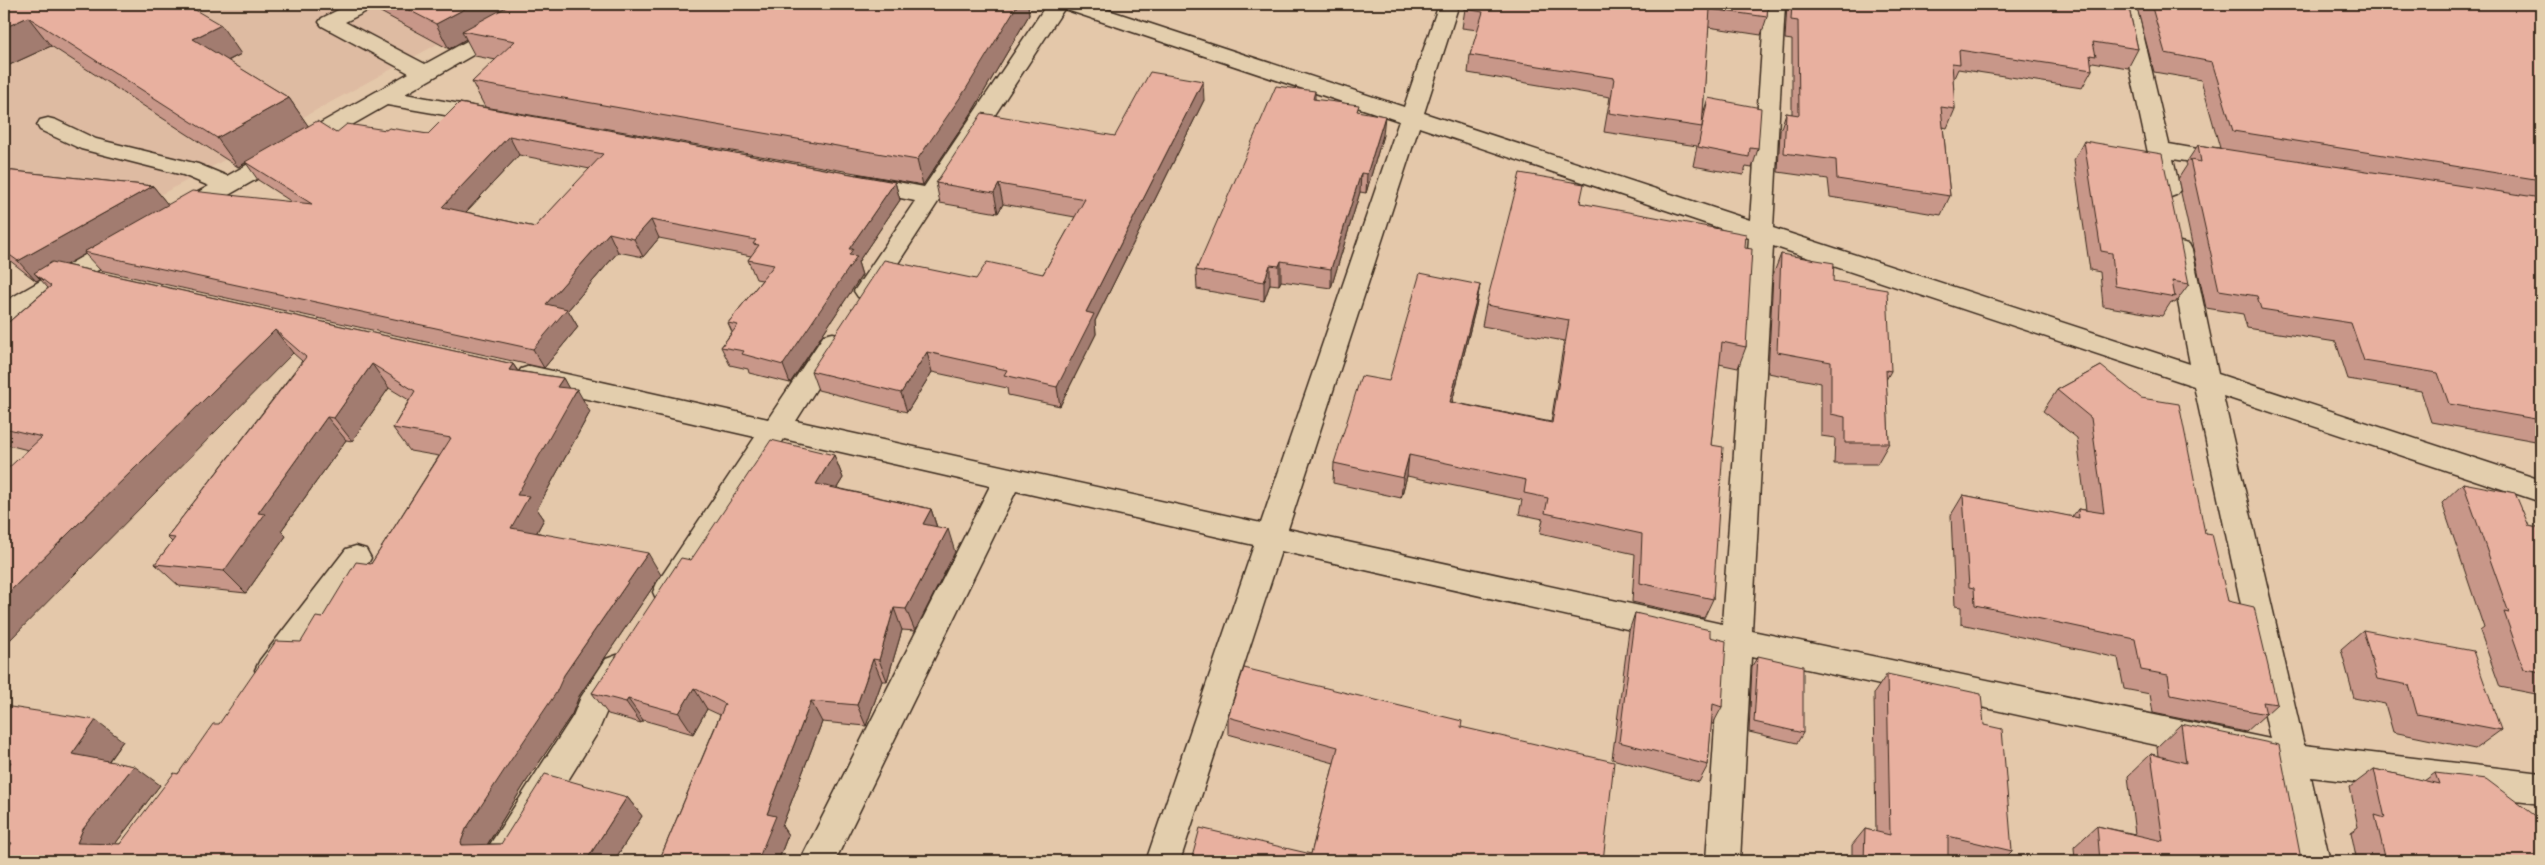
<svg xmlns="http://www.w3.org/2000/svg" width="2545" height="865" font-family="'Architects Daughter',sans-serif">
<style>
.built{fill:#debba2}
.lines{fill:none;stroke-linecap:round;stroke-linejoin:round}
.minor-casing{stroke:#3b2a1e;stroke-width:3}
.minor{fill:#e3cead;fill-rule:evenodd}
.wall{fill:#c89789;stroke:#3b2a1e;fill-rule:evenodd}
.shaded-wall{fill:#a27b6f;stroke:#3b2a1e}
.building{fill:#e8b09f;stroke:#3b2a1e;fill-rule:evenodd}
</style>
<rect width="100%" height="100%" fill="#e4c8aa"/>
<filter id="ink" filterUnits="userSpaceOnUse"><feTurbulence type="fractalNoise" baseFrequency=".02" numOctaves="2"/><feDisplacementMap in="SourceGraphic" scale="10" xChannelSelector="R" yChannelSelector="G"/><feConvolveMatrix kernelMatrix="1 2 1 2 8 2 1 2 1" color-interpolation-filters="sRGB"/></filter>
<g filter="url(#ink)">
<path class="built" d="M 4,4 L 511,4 L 151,200 L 4,181 Z"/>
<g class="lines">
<g class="minor-casing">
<g id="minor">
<path d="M 350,4 L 376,4 L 373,8 L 345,22 L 425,64 L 534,4 L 558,4 L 555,8 L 405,94 L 499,111 L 502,116 L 499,121 L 491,123 L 387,105 L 188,218 L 180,220 L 172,218 L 168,212 L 172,206 L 209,186 L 183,175 L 81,149 L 40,130 L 37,125 L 40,120 L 48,118 L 56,120 L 96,139 L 198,164 L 227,176 L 409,73 L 322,26 L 319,22 L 322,18 Z"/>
<path d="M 1047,4 L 1090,4 L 1404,107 L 1439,4 L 1459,4 L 1424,113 L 1750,220 L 1765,4 L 1785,4 L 1773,228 L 2190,364 L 2168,250 L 2171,244 L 2180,242 L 2189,244 L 2192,250 L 2218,374 L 2541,480 L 2541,502 L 2223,396 L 2304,745 L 2541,773 L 2541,804 L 2311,777 L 2330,861 L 2296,861 L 2276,771 L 1751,657 L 1740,861 L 1706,861 L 1720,650 L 1281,551 L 1180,861 L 1146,861 L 1254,545 L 1016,491 L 835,861 L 800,861 L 990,486 L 784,439 L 679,601 L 668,605 L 657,601 L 653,592 L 657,583 L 755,437 L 530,386 L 521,383 L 517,376 L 521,369 L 530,366 L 768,419 L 824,335 L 833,333 L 842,335 L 846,342 L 796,421 L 1261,523 L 1399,121 L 1064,9 L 876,297 L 867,300 L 858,297 L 854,291 L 915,201 L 852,188 L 848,183 L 852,178 L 860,175 L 924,187 ZM 1419,127 L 1749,238 L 1722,624 L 1288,529 ZM 1773,246 L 2194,386 L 2270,739 L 1752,631 Z"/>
<path d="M 2116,4 L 2136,4 L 2169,144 L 2237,156 L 2240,161 L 2237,166 L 2229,168 L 2173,159 L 2180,190 L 2176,195 L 2168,198 L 2160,195 L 2156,190 Z"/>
<path d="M 125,235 L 134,237 L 137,243 L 134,249 L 13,320 L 4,323 L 4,302 L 116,237 Z"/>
<path d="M 356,546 L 366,549 L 371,558 L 366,567 L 282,680 L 271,684 L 260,680 L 255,670 L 260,660 L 346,549 Z"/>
<path d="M 617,655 L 628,659 L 633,669 L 606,713 L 598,732 L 518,861 L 482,861 L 487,849 L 573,716 L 581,697 L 606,659 Z"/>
</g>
</g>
<use href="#minor" class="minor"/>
</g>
<g class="wall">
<path d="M 4,4 L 241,54 L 228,61 L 289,98 L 308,126 L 336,133 L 386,130 L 428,134 L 459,103 L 895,182 L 900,200 L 858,262 L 862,275 L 790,383 L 749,373 L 748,369 L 730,365 L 721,347 L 732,332 L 728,323 L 762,280 L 756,279 L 748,260 L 751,256 L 659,238 L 643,257 L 618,252 L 568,310 L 578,327 L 544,368 L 100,270 L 85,254 L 66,265 L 513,364 L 518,371 L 563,378 L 568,388 L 590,412 L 537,509 L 544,519 L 537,532 L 661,575 L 579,696 L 572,714 L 526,782 L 488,844 L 501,844 L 627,797 L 642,816 L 614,861 L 4,853 L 4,706 L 123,741 L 109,761 L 160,785 L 115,844 L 120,844 L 219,724 L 301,642 L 371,564 L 439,456 L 410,451 L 393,428 L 409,400 L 389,388 L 352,441 L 346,440 L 281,531 L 286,536 L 246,593 L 179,586 L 155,564 L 172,542 L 167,537 L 302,361 L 293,353 L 28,450 L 4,444 L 4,326 L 48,288 L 40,279 L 36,281 L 4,256 L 4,170 L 153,186 L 168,205 L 292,202 L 258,180 L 246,163 L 238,167 L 51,46 L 5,67 L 4,66 ZM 519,155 L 590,169 L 535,227 L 466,212 Z"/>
<path d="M 372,4 L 1028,4 L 1029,15 L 971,114 L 923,185 L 485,107 L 472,82 L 496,60 L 475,56 L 466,39 L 449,49 L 375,9 Z"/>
<path d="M 1768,4 L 1767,17 L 1761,35 L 1708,27 L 1703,114 L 1708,98 L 1758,149 L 1752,168 L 1746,167 L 1743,175 L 1693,166 L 1697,146 L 1604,132 L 1610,97 L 1468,73 L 1470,55 L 1478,30 L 1462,28 L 1465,9 Z"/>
<path d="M 1787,4 L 2128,4 L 2138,49 L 2128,68 L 2093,62 L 2091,65 L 2092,70 L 2082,88 L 1958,69 L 1953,80 L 1955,109 L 1947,128 L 1943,127 L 1950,196 L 1941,215 L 1830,197 L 1828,179 L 1778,172 L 1780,131 L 1786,113 L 1792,114 L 1792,40 L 1785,39 Z"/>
<path d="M 2136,4 L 2541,4 L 2541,442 L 2431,422 L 2421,391 L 2348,379 L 2336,342 L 2247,328 L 2243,314 L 2206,308 L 2178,179 L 2187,165 L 2186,163 L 2198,145 L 2220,148 L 2201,80 L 2154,72 Z"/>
<path d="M 1315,91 L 1315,99 L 1358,111 L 1383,135 L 1366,193 L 1360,192 L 1331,288 L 1281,281 L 1279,285 L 1270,284 L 1264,301 L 1197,289 L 1196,270 Z"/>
<path d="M 1204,100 L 1095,321 L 1096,334 L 1060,406 L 1008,395 L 1007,388 L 932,372 L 907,412 L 818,390 L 811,371 L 976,279 L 1043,274 L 1075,217 L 1003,204 L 998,213 L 940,203 L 936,183 L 1115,136 Z"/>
<path d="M 2084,141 L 2189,284 L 2175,303 L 2171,302 L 2162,316 L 2103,306 L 2100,272 L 2090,270 L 2074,160 Z"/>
<path d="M 1580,203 L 1745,248 L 1746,347 L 1738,368 L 1719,364 L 1711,445 L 1713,599 L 1704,618 L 1632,602 L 1635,554 L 1540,533 L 1543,519 L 1519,514 L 1522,500 L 1407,476 L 1401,498 L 1333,483 L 1334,463 L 1389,381 L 1480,285 L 1476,306 L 1452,402 L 1551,422 L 1564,341 L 1482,326 L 1486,305 Z"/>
<path d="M 1781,254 L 1833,281 L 1891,371 L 1886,380 L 1889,443 L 1877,464 L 1834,464 L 1835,438 L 1821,436 L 1821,383 L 1768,373 L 1773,275 Z"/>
<path d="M 2101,366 L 2205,533 L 2228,601 L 2277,704 L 2246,732 L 2153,713 L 2150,694 L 2124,689 L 2118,658 L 1961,624 L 1961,607 L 1955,606 L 1951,515 L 1963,495 L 2072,517 L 2078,509 L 2086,510 L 2077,438 L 2043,411 L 2057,390 Z"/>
<path d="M 834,455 L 843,478 L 837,488 L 931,509 L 937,527 L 955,552 L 915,631 L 902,630 L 887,681 L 882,681 L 866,726 L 822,722 L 782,826 L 788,835 L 778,861 L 659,861 L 720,715 L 707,709 L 693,734 L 643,720 L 641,723 L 608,714 L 592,693 L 691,560 Z"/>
<path d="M 2463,483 L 2529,526 L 2541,529 L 2541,695 L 2500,687 L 2480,631 L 2484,628 L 2442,503 Z"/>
<path d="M 1635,613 L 1710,637 L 1722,707 L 1713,724 L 1711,724 L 1708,765 L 1699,782 L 1612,759 L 1629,631 Z"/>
<path d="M 2363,630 L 2501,730 L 2475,749 L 2393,732 L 2385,704 L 2354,698 L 2341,649 Z"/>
<path d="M 1758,656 L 1803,733 L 1797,743 L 1749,732 L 1752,666 Z"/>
<path d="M 1887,674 L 1984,725 L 2012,851 L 2002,861 L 1970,861 L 1948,856 L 1948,861 L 1852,861 L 1852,845 L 1865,829 L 1876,832 L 1874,693 Z"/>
<path d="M 1228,717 L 1461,727 L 1311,854 L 1334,763 L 1228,734 Z"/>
<path d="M 2181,724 L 2301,859 L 2312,861 L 2075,861 L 2074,847 L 2097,826 L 2135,834 L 2128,776 L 2151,754 L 2158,756 L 2157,747 Z"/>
<path d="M 2374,769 L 2424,781 L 2435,773 L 2541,861 L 2357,861 L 2351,832 L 2358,827 L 2350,787 Z"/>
</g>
<g class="shaded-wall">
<path d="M 474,4 L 531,4 L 462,31 L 466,39 L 449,49 L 436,24 Z"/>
<path d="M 1018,4 L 1028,4 L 1029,15 L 971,114 L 923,185 L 917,160 Z"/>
<path d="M 28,17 L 51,46 L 5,67 L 4,66 L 4,28 Z"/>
<path d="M 221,25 L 241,54 L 213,68 L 193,39 Z"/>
<path d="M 1203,81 L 1204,100 L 1095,321 L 1096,334 L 1060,406 L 1057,387 L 1086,312 Z"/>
<path d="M 289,98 L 309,127 L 238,167 L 217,138 Z"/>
<path d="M 1385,116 L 1383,135 L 1366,193 L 1367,174 Z"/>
<path d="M 509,136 L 519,155 L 453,226 L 442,207 Z"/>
<path d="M 1361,173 L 1360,192 L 1331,288 L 1331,269 Z"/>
<path d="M 895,182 L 900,200 L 858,262 L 862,275 L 790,383 L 783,365 L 849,255 L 849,249 Z"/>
<path d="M 999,184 L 1003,204 L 998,213 L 994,193 Z"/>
<path d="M 153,186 L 169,206 L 84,252 L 85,254 L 41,279 L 34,273 L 40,279 L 36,281 L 18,261 Z"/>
<path d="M 651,220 L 659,238 L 643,257 L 634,239 Z"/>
<path d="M 609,233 L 618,252 L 568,310 L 578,327 L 544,368 L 533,349 L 546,304 Z"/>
<path d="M 1281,261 L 1281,281 L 1279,285 L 1279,266 Z"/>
<path d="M 1270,265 L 1270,284 L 1264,301 L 1264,282 Z"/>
<path d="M 1480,285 L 1476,306 L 1447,423 L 1450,402 Z"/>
<path d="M 275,330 L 293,353 L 4,646 L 4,597 Z"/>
<path d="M 927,352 L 932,372 L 907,412 L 901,393 Z"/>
<path d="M 372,364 L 389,388 L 352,441 L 334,418 Z"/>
<path d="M 513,364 L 528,388 L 509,370 Z"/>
<path d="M 563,378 L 573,396 L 577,389 L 590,412 L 537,509 L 544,519 L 527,550 L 511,528 L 517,495 L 557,387 Z"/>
<path d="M 327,417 L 346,440 L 281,531 L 286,536 L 246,593 L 224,571 L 258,513 Z"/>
<path d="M 834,455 L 843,478 L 825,507 L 816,484 Z"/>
<path d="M 1409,455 L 1407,476 L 1401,498 L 1403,478 Z"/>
<path d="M 931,509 L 938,531 L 923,524 Z"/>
<path d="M 948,529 L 955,552 L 915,631 L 906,609 Z"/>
<path d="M 648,553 L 661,575 L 579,696 L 572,714 L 526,782 L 485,848 L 462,845 L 461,842 L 466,829 L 564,675 Z"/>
<path d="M 894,608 L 902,630 L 887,681 L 879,660 Z"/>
<path d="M 873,659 L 882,681 L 866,726 L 857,705 Z"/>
<path d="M 694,688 L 707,709 L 693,734 L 679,713 Z"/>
<path d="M 628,699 L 643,720 L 641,723 L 626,702 Z"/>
<path d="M 811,701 L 822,722 L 782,826 L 788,835 L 778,861 L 759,861 L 758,860 L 767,814 Z"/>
<path d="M 96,720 L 123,741 L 99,774 L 72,754 Z"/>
<path d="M 134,766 L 160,785 L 112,848 L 77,843 L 83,829 Z"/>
<path d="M 627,797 L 642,816 L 614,861 L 586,861 Z"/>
</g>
<g class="building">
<path d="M 4,4 L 185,4 L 221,25 L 193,39 L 289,98 L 217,138 L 28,17 L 4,28 Z"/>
<path d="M 397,4 L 474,4 L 436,24 Z"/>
<path d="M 512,4 L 1018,4 L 966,89 L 917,160 L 472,82 L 515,41 L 462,31 Z"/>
<path d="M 1466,4 L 1768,4 L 1767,17 L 1710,9 L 1702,127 L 1708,98 L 1761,108 L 1758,149 L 1750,148 L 1749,157 L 1698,147 L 1702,127 L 1609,113 L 1614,78 L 1470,55 L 1483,12 L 1465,9 Z"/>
<path d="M 1792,4 L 2128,4 L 2138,49 L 2093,42 L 2096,56 L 2090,55 L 2092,70 L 1959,50 L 1960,64 L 1952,63 L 1955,109 L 1941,107 L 1950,196 L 1837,179 L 1836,160 L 1784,153 L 1786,113 L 1799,115 L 1798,21 L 1791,20 Z"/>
<path d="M 2151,4 L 2541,4 L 2541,180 L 2233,131 L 2212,62 L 2165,53 Z"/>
<path d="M 1150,72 L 1203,81 L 1086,312 L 1094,314 L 1057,387 L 1004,375 L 1007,370 L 927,352 L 901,393 L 811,371 L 884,260 L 976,279 L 987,262 L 1043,274 L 1085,199 L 999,184 L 994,193 L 936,183 L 982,113 L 1115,136 Z"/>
<path d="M 1276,86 L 1315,91 L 1313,99 L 1359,105 L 1357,111 L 1385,116 L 1367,174 L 1361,173 L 1331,269 L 1281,261 L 1279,266 L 1270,265 L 1264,282 L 1196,270 Z"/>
<path d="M 459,103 L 895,182 L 849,249 L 853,249 L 849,255 L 857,256 L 783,365 L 742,354 L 744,351 L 721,347 L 738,325 L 728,323 L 774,265 L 748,260 L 759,245 L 753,244 L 756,240 L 651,220 L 634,239 L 609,233 L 546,304 L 567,309 L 533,349 L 84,252 L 192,191 L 312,204 L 245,162 L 317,121 L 336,133 L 347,124 L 386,130 L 389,128 L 428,134 ZM 509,136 L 603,154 L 535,227 L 442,207 Z"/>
<path d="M 2084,141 L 2162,154 L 2189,284 L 2172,281 L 2175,297 L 2115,286 L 2112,253 L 2101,251 Z"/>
<path d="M 2198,145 L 2541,198 L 2541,420 L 2449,404 L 2438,373 L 2364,361 L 2351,323 L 2261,309 L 2257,296 L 2219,290 L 2190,160 L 2201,162 Z"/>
<path d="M 4,170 L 153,186 L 18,261 L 4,251 Z"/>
<path d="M 1520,173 L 1584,184 L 1580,203 L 1746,234 L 1745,248 L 1752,249 L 1746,347 L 1722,342 L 1711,445 L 1723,447 L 1713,599 L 1640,583 L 1642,534 L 1545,513 L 1548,498 L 1524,493 L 1526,480 L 1409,455 L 1403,478 L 1334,463 L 1361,376 L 1389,381 L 1420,273 L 1480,285 L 1450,402 L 1552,423 L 1569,320 L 1486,305 Z"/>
<path d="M 1781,254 L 1834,263 L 1833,281 L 1887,290 L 1891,371 L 1886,370 L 1889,443 L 1845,443 L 1845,417 L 1831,414 L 1831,362 L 1777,352 Z"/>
<path d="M 52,262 L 513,364 L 509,370 L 563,378 L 557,387 L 577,389 L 517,495 L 529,496 L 511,528 L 648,553 L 564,675 L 556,693 L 509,763 L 466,829 L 461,842 L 462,845 L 501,844 L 545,774 L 627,797 L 586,861 L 4,861 L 4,854 L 12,843 L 4,841 L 4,772 L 11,762 L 4,761 L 4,706 L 96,720 L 72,754 L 134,766 L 83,829 L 77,843 L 120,844 L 174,773 L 178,774 L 213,724 L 219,724 L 276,641 L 301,642 L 316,617 L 322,618 L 356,562 L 371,564 L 451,438 L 393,428 L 415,391 L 372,364 L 334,418 L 327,417 L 258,513 L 265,514 L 224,571 L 155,564 L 175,538 L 167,537 L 306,357 L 275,330 L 4,597 L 4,472 L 42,437 L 4,428 L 4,326 L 51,286 L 34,273 Z"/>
<path d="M 2101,366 L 2141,398 L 2179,404 L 2205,533 L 2212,534 L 2228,601 L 2254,607 L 2277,704 L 2263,702 L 2266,714 L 2171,695 L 2168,675 L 2141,670 L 2135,639 L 1975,605 L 1974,588 L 1969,587 L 1963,495 L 2079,518 L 2078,509 L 2104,513 L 2091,418 L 2057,390 Z"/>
<path d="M 771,440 L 834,455 L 816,484 L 931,509 L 923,524 L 948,529 L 906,609 L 894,608 L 879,660 L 873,659 L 857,705 L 811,701 L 767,814 L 776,816 L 758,860 L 750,858 L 748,861 L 659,861 L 725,704 L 694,688 L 679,713 L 628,699 L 626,702 L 592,693 L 681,558 L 691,560 Z"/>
<path d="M 2463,483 L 2515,493 L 2529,526 L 2541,529 L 2541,672 L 2524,669 L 2504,612 L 2509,613 Z"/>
<path d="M 1635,613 L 1710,630 L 1710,637 L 1726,641 L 1722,707 L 1713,704 L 1708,765 L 1619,742 Z"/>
<path d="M 2363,630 L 2473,651 L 2501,730 L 2417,714 L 2409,685 L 2377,679 Z"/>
<path d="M 1758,656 L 1803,666 L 1803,733 L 1754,722 Z"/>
<path d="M 1244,668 L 1462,721 L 1461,727 L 1614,762 L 1603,861 L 1191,861 L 1200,828 L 1311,854 L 1338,747 L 1228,717 Z"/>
<path d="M 1887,674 L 1981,694 L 1984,725 L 2002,729 L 2012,851 L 1948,836 L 1948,861 L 1864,861 L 1865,829 L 1890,835 Z"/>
<path d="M 2181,724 L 2279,745 L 2301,859 L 2312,861 L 2100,861 L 2097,826 L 2163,841 L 2151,754 L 2186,763 Z"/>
<path d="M 2374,769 L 2439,784 L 2435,773 L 2486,779 L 2541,820 L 2541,861 L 2386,861 L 2375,815 L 2385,818 Z"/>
</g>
</g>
<rect width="2545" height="865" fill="none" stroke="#e3cead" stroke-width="20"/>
<rect x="10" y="10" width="2525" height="845" fill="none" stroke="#3b2a1e" stroke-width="2" filter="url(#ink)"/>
</svg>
